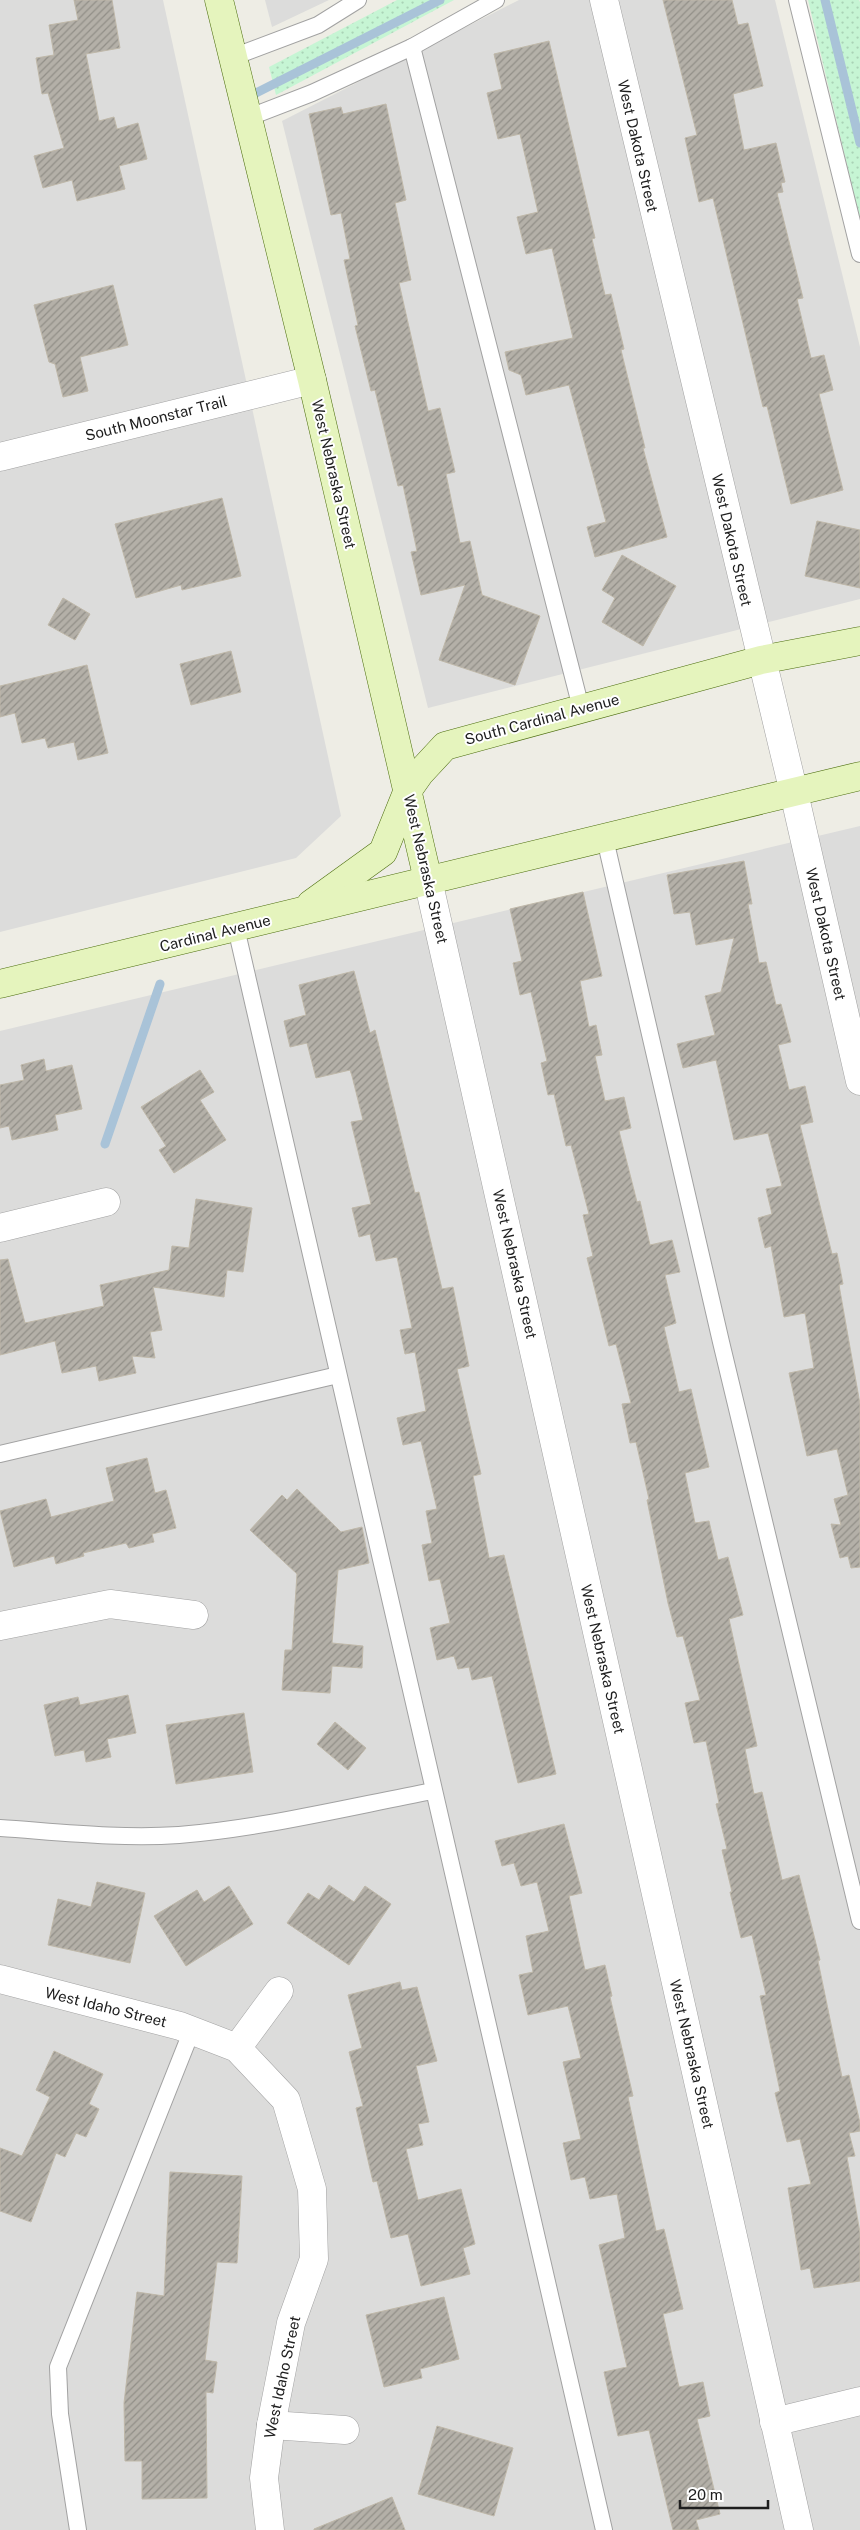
<svg xmlns="http://www.w3.org/2000/svg" width="860" height="2530" font-family="'Public Sans',sans-serif">
<style>
.residential{fill:#dcdcdb}
.park{fill:url(#park-dots)}
.lines{fill:none;stroke-linecap:round;stroke-linejoin:round}
.stream{stroke:#a9c3d8;stroke-width:9}
.building{fill:url(#building-hatch);stroke:#bfb8a9}
.lane-casing{stroke:#a2a2a2;stroke-width:18}
.street-casing{stroke:#a2a2a2;stroke-width:29}
.secondary-casing{stroke:#4c6d0e;stroke-width:29}
.lane{stroke:#fff;stroke-width:16}
.street{stroke:#fff;stroke-width:28}
.secondary{stroke:#e5f4bd;stroke-width:28}
.labels{text-anchor:middle;dominant-baseline:central;stroke-width:4;stroke-linejoin:round;paint-order:stroke}
.street-label{font-size:15px;fill:#1e1e1e;stroke:#fff}
</style>
<defs>
<pattern id="park-dots" width="8" height="8" patternUnits="userSpaceOnUse" patternTransform="scale(1.25)"><rect width="8" height="8" fill="#c6f5d4"/><path d="M2 2h.1M6 6h.1" fill="none" stroke="#aad2b6" stroke-width="1.8" stroke-linecap="round"/></pattern>
<pattern id="building-hatch" width="6" height="6" patternUnits="userSpaceOnUse" patternTransform="scale(1.25)"><rect width="6" height="6" fill="#b4b0a8"/><path d="M-1 1l2-2M0 6l6-6M5 7l2-2" fill="none" stroke="#928f88"/></pattern>
</defs>
<rect width="100%" height="100%" fill="#eeede5"/>
<g class="residential">
<path d="M 0,0 L 163,0 L 341,816 L 296,858 L 0,932 Z"/>
<path d="M 265,0 L 329,0 L 272,27 Z"/>
<path d="M 519,0 L 775,0 L 860,347 L 860,599 L 428,708 L 282,121 Z"/>
<path d="M 860,826 L 860,2530 L 0,2530 L 0,1031 Z"/>
</g>
<g class="park">
<path d="M 397,0 L 454,0 L 276,95 L 269,67 Z"/>
<path d="M 808,0 L 859,0 L 860,2 L 860,220 Z"/>
</g>
<g class="lines">
<g class="stream">
<path d="M 825,0 L 860,143"/>
<path d="M 252,95 L 440,0"/>
<path d="M 105,1144 L 160,984"/>
</g>
</g>
<g class="building">
<path d="M 74,0 L 112,0 L 120,48 L 86,54 L 99,121 L 114,117 L 117,129 L 138,123 L 147,159 L 119,166 L 125,189 L 77,201 L 72,180 L 43,188 L 34,156 L 64,148 L 48,93 L 42,94 L 36,58 L 54,55 L 49,25 L 78,20 Z"/>
<path d="M 663,0 L 732,0 L 738,25 L 748,23 L 763,86 L 733,94 L 744,150 L 776,143 L 785,182 L 781,183 L 783,192 L 777,193 L 803,298 L 797,299 L 811,358 L 824,355 L 833,390 L 819,394 L 843,490 L 791,504 L 767,406 L 763,407 L 713,198 L 699,202 L 685,138 L 697,135 Z"/>
<path d="M 549,41 L 595,238 L 592,239 L 605,295 L 611,294 L 624,349 L 621,350 L 645,448 L 643,448 L 667,537 L 595,557 L 587,527 L 606,522 L 569,385 L 526,395 L 521,375 L 509,370 L 505,352 L 573,338 L 552,248 L 526,254 L 517,217 L 538,212 L 520,134 L 498,139 L 487,93 L 502,89 L 494,54 Z"/>
<path d="M 386,104 L 406,200 L 395,203 L 411,280 L 399,283 L 428,411 L 440,408 L 455,472 L 446,474 L 460,543 L 470,541 L 482,595 L 540,616 L 515,685 L 439,660 L 465,585 L 421,595 L 411,552 L 417,551 L 403,485 L 398,486 L 375,390 L 371,391 L 355,326 L 358,325 L 344,260 L 350,259 L 341,213 L 331,215 L 309,114 L 341,107 L 343,114 Z"/>
<path d="M 113,285 L 128,345 L 80,357 L 88,391 L 63,397 L 55,364 L 49,362 L 34,305 Z"/>
<path d="M 222,498 L 241,576 L 182,590 L 181,585 L 136,598 L 115,524 Z"/>
<path d="M 817,521 L 860,530 L 860,588 L 805,576 Z"/>
<path d="M 622,555 L 676,586 L 643,646 L 602,622 L 615,598 L 602,590 Z"/>
<path d="M 63,598 L 90,614 L 75,640 L 48,625 Z"/>
<path d="M 231,651 L 241,692 L 191,705 L 180,664 Z"/>
<path d="M 87,665 L 108,753 L 78,760 L 74,742 L 48,748 L 45,738 L 22,743 L 15,713 L 0,717 L 0,686 Z"/>
<path d="M 744,861 L 752,904 L 748,904 L 759,963 L 766,962 L 776,1005 L 781,1004 L 791,1042 L 778,1045 L 789,1090 L 805,1086 L 813,1122 L 800,1125 L 832,1254 L 837,1253 L 843,1284 L 839,1285 L 860,1404 L 860,1567 L 851,1568 L 848,1556 L 840,1558 L 831,1524 L 841,1525 L 834,1499 L 848,1495 L 837,1449 L 807,1456 L 789,1373 L 814,1368 L 805,1313 L 784,1317 L 771,1246 L 765,1248 L 758,1218 L 772,1214 L 766,1189 L 782,1186 L 768,1133 L 734,1140 L 716,1060 L 683,1068 L 677,1044 L 715,1035 L 705,996 L 721,992 L 734,938 L 696,945 L 690,912 L 674,914 L 667,875 Z"/>
<path d="M 583,892 L 602,976 L 580,981 L 589,1027 L 596,1025 L 602,1055 L 595,1056 L 605,1101 L 624,1097 L 631,1128 L 619,1131 L 637,1202 L 640,1201 L 650,1245 L 672,1240 L 680,1272 L 665,1275 L 676,1323 L 664,1327 L 679,1392 L 691,1389 L 709,1467 L 685,1473 L 695,1523 L 709,1521 L 718,1560 L 728,1557 L 743,1615 L 729,1619 L 757,1746 L 745,1749 L 754,1794 L 762,1792 L 782,1880 L 799,1875 L 820,1960 L 818,1961 L 842,2077 L 849,2075 L 860,2123 L 860,2131 L 849,2133 L 855,2156 L 847,2157 L 860,2233 L 860,2281 L 814,2288 L 810,2268 L 801,2270 L 788,2188 L 811,2184 L 800,2139 L 787,2142 L 775,2093 L 780,2091 L 760,1996 L 766,1995 L 752,1935 L 741,1938 L 730,1892 L 732,1892 L 722,1850 L 727,1849 L 716,1804 L 719,1803 L 706,1741 L 694,1743 L 685,1703 L 700,1700 L 683,1636 L 677,1637 L 668,1603 L 647,1500 L 649,1499 L 636,1442 L 630,1443 L 622,1404 L 631,1403 L 616,1344 L 609,1346 L 587,1258 L 593,1256 L 583,1215 L 589,1214 L 571,1145 L 566,1146 L 554,1094 L 548,1095 L 541,1063 L 547,1061 L 531,992 L 520,995 L 513,963 L 522,961 L 510,909 Z"/>
<path d="M 354,971 L 370,1033 L 375,1030 L 415,1193 L 419,1192 L 442,1289 L 453,1287 L 469,1366 L 457,1369 L 481,1474 L 473,1476 L 489,1558 L 504,1555 L 556,1774 L 518,1783 L 492,1676 L 472,1680 L 469,1667 L 458,1669 L 454,1656 L 437,1660 L 430,1628 L 450,1623 L 440,1579 L 429,1581 L 422,1545 L 432,1543 L 426,1511 L 437,1509 L 421,1441 L 403,1445 L 397,1418 L 426,1411 L 415,1352 L 405,1354 L 400,1330 L 412,1328 L 397,1257 L 376,1261 L 370,1234 L 359,1237 L 352,1208 L 371,1204 L 351,1122 L 363,1120 L 352,1076 L 350,1070 L 316,1078 L 307,1043 L 290,1047 L 284,1021 L 306,1015 L 299,985 Z"/>
<path d="M 44,1059 L 46,1071 L 72,1065 L 82,1109 L 55,1115 L 58,1130 L 12,1140 L 9,1126 L 0,1128 L 0,1085 L 24,1080 L 21,1065 Z"/>
<path d="M 200,1070 L 214,1092 L 200,1100 L 226,1140 L 174,1173 L 159,1150 L 166,1146 L 141,1107 Z"/>
<path d="M 196,1199 L 252,1208 L 243,1272 L 227,1270 L 224,1297 L 153,1287 L 162,1330 L 150,1332 L 155,1358 L 132,1356 L 136,1373 L 99,1381 L 96,1366 L 62,1373 L 55,1341 L 0,1355 L 0,1260 L 8,1259 L 25,1323 L 104,1306 L 100,1285 L 169,1270 L 172,1246 L 189,1248 Z"/>
<path d="M 147,1458 L 155,1493 L 166,1490 L 176,1528 L 152,1534 L 154,1542 L 129,1548 L 126,1543 L 83,1553 L 84,1556 L 56,1564 L 54,1556 L 14,1567 L 0,1511 L 46,1499 L 51,1517 L 114,1501 L 106,1468 Z"/>
<path d="M 297,1489 L 341,1532 L 362,1527 L 369,1563 L 338,1570 L 332,1643 L 363,1646 L 362,1668 L 332,1666 L 330,1693 L 282,1690 L 285,1650 L 292,1650 L 297,1574 L 250,1530 L 282,1495 L 287,1500 Z"/>
<path d="M 128,1695 L 136,1733 L 107,1739 L 111,1757 L 86,1762 L 84,1750 L 55,1756 L 44,1705 L 78,1697 L 80,1705 Z"/>
<path d="M 244,1713 L 253,1772 L 176,1784 L 166,1725 Z"/>
<path d="M 335,1722 L 366,1748 L 348,1770 L 317,1744 Z"/>
<path d="M 564,1824 L 582,1893 L 569,1896 L 585,1970 L 605,1965 L 612,1996 L 610,1997 L 633,2096 L 628,2097 L 656,2231 L 664,2229 L 683,2309 L 663,2314 L 679,2387 L 703,2382 L 710,2416 L 697,2419 L 720,2514 L 696,2520 L 699,2530 L 673,2530 L 649,2430 L 618,2436 L 604,2372 L 627,2367 L 599,2245 L 625,2238 L 617,2194 L 590,2199 L 585,2177 L 571,2180 L 563,2143 L 581,2139 L 563,2062 L 581,2058 L 568,2006 L 528,2015 L 519,1975 L 533,1972 L 526,1936 L 549,1931 L 537,1882 L 521,1886 L 514,1863 L 502,1866 L 495,1841 Z"/>
<path d="M 97,1882 L 145,1893 L 130,1963 L 48,1945 L 58,1899 L 91,1907 Z"/>
<path d="M 329,1885 L 354,1902 L 365,1886 L 391,1904 L 349,1965 L 287,1923 L 308,1893 L 319,1900 Z"/>
<path d="M 229,1886 L 253,1924 L 186,1966 L 154,1916 L 197,1890 L 204,1902 Z"/>
<path d="M 400,1982 L 402,1990 L 417,1987 L 437,2061 L 416,2066 L 429,2122 L 418,2124 L 423,2145 L 406,2149 L 418,2200 L 461,2189 L 475,2244 L 463,2248 L 470,2274 L 421,2286 L 408,2234 L 391,2238 L 377,2181 L 373,2182 L 356,2108 L 363,2106 L 349,2052 L 362,2048 L 348,1995 Z"/>
<path d="M 54,2051 L 103,2074 L 89,2104 L 99,2109 L 86,2137 L 76,2133 L 65,2157 L 56,2153 L 31,2222 L 0,2211 L 0,2148 L 22,2156 L 50,2097 L 36,2090 Z"/>
<path d="M 170,2172 L 242,2176 L 237,2263 L 217,2262 L 205,2360 L 217,2362 L 213,2393 L 206,2392 L 207,2498 L 142,2499 L 142,2461 L 125,2461 L 124,2403 L 137,2292 L 164,2296 Z"/>
<path d="M 444,2297 L 459,2359 L 420,2369 L 422,2378 L 384,2387 L 366,2315 Z"/>
<path d="M 437,2426 L 513,2448 L 494,2516 L 418,2494 Z"/>
<path d="M 392,2497 L 405,2530 L 314,2530 L 314,2529 Z"/>
</g>
<g class="lines">
<g class="lane-casing">
<g id="lane">
<path d="M 797,0 L 860,254"/>
<path d="M 412,47 L 581,708"/>
<path d="M 233,57 L 318,25 L 358,0"/>
<path d="M 247,118 L 312,93 L 412,47 L 496,0"/>
<path d="M 605,839 L 721,1342 L 860,1921"/>
<path d="M 236,928 L 604,2530"/>
<path d="M 0,1454 L 338,1375"/>
<path d="M 0,1828 C 59,1832 120,1839 179,1835 C 264,1828 349,1807 433,1791"/>
<path d="M 78,2530 L 60,2414 L 58,2367 L 192,2030"/>
</g>
</g>
<g class="street-casing">
<g id="street">
<path d="M 604,0 L 794,793 L 860,1081"/>
<path d="M 0,457 L 312,380"/>
<path d="M 428,880 L 799,2530"/>
<path d="M 0,1228 L 106,1202"/>
<path d="M 0,1626 L 110,1604 L 194,1615"/>
<path d="M 0,1979 L 180,2026 L 237,2048 L 286,2100 L 312,2189 L 314,2259 L 291,2323 L 271,2425 L 264,2478 L 270,2530"/>
<path d="M 237,2048 L 279,1991"/>
<path d="M 774,2422 L 860,2401"/>
<path d="M 271,2425 L 345,2430"/>
</g>
</g>
<g class="secondary-casing">
<g id="secondary">
<path d="M 219,0 L 312,380 L 428,880"/>
<path d="M 311,904 L 383,852 L 408,790 L 420,773 L 445,746 L 761,660 L 860,641"/>
<path d="M 0,984 L 860,776"/>
</g>
</g>
<use href="#lane" class="lane"/>
<use href="#street" class="street"/>
<use href="#secondary" class="secondary"/>
</g>
<g class="labels">
<g class="street-label">
<text transform="translate(638 146) rotate(77)">West Dakota Street</text>
<text transform="translate(156 418) rotate(-14)">South Moonstar Trail</text>
<text transform="translate(334 474) rotate(77)">West Nebraska Street</text>
<text transform="translate(732 540) rotate(77)">West Dakota Street</text>
<text transform="translate(542 719) rotate(-15)">South Cardinal Avenue</text>
<text transform="translate(426 869) rotate(77)">West Nebraska Street</text>
<text transform="translate(215 933) rotate(-14)">Cardinal Avenue</text>
<text transform="translate(826 934) rotate(77)">West Dakota Street</text>
<text transform="translate(515 1264) rotate(77)">West Nebraska Street</text>
<text transform="translate(603 1659) rotate(77)">West Nebraska Street</text>
<text transform="translate(106 2007) rotate(14)">West Idaho Street</text>
<text transform="translate(692 2054) rotate(77)">West Nebraska Street</text>
<text transform="translate(282 2377) rotate(-78)">West Idaho Street</text>
</g>
</g>
<path d="M680 2500v8h88v-8" fill="none" stroke="#1e1e1e" stroke-width="2.5"/>
<text x="688" y="2500" font-size="15" fill="#1e1e1e" stroke="#ffffff" stroke-width="4" paint-order="stroke">20 m</text>
</svg>
